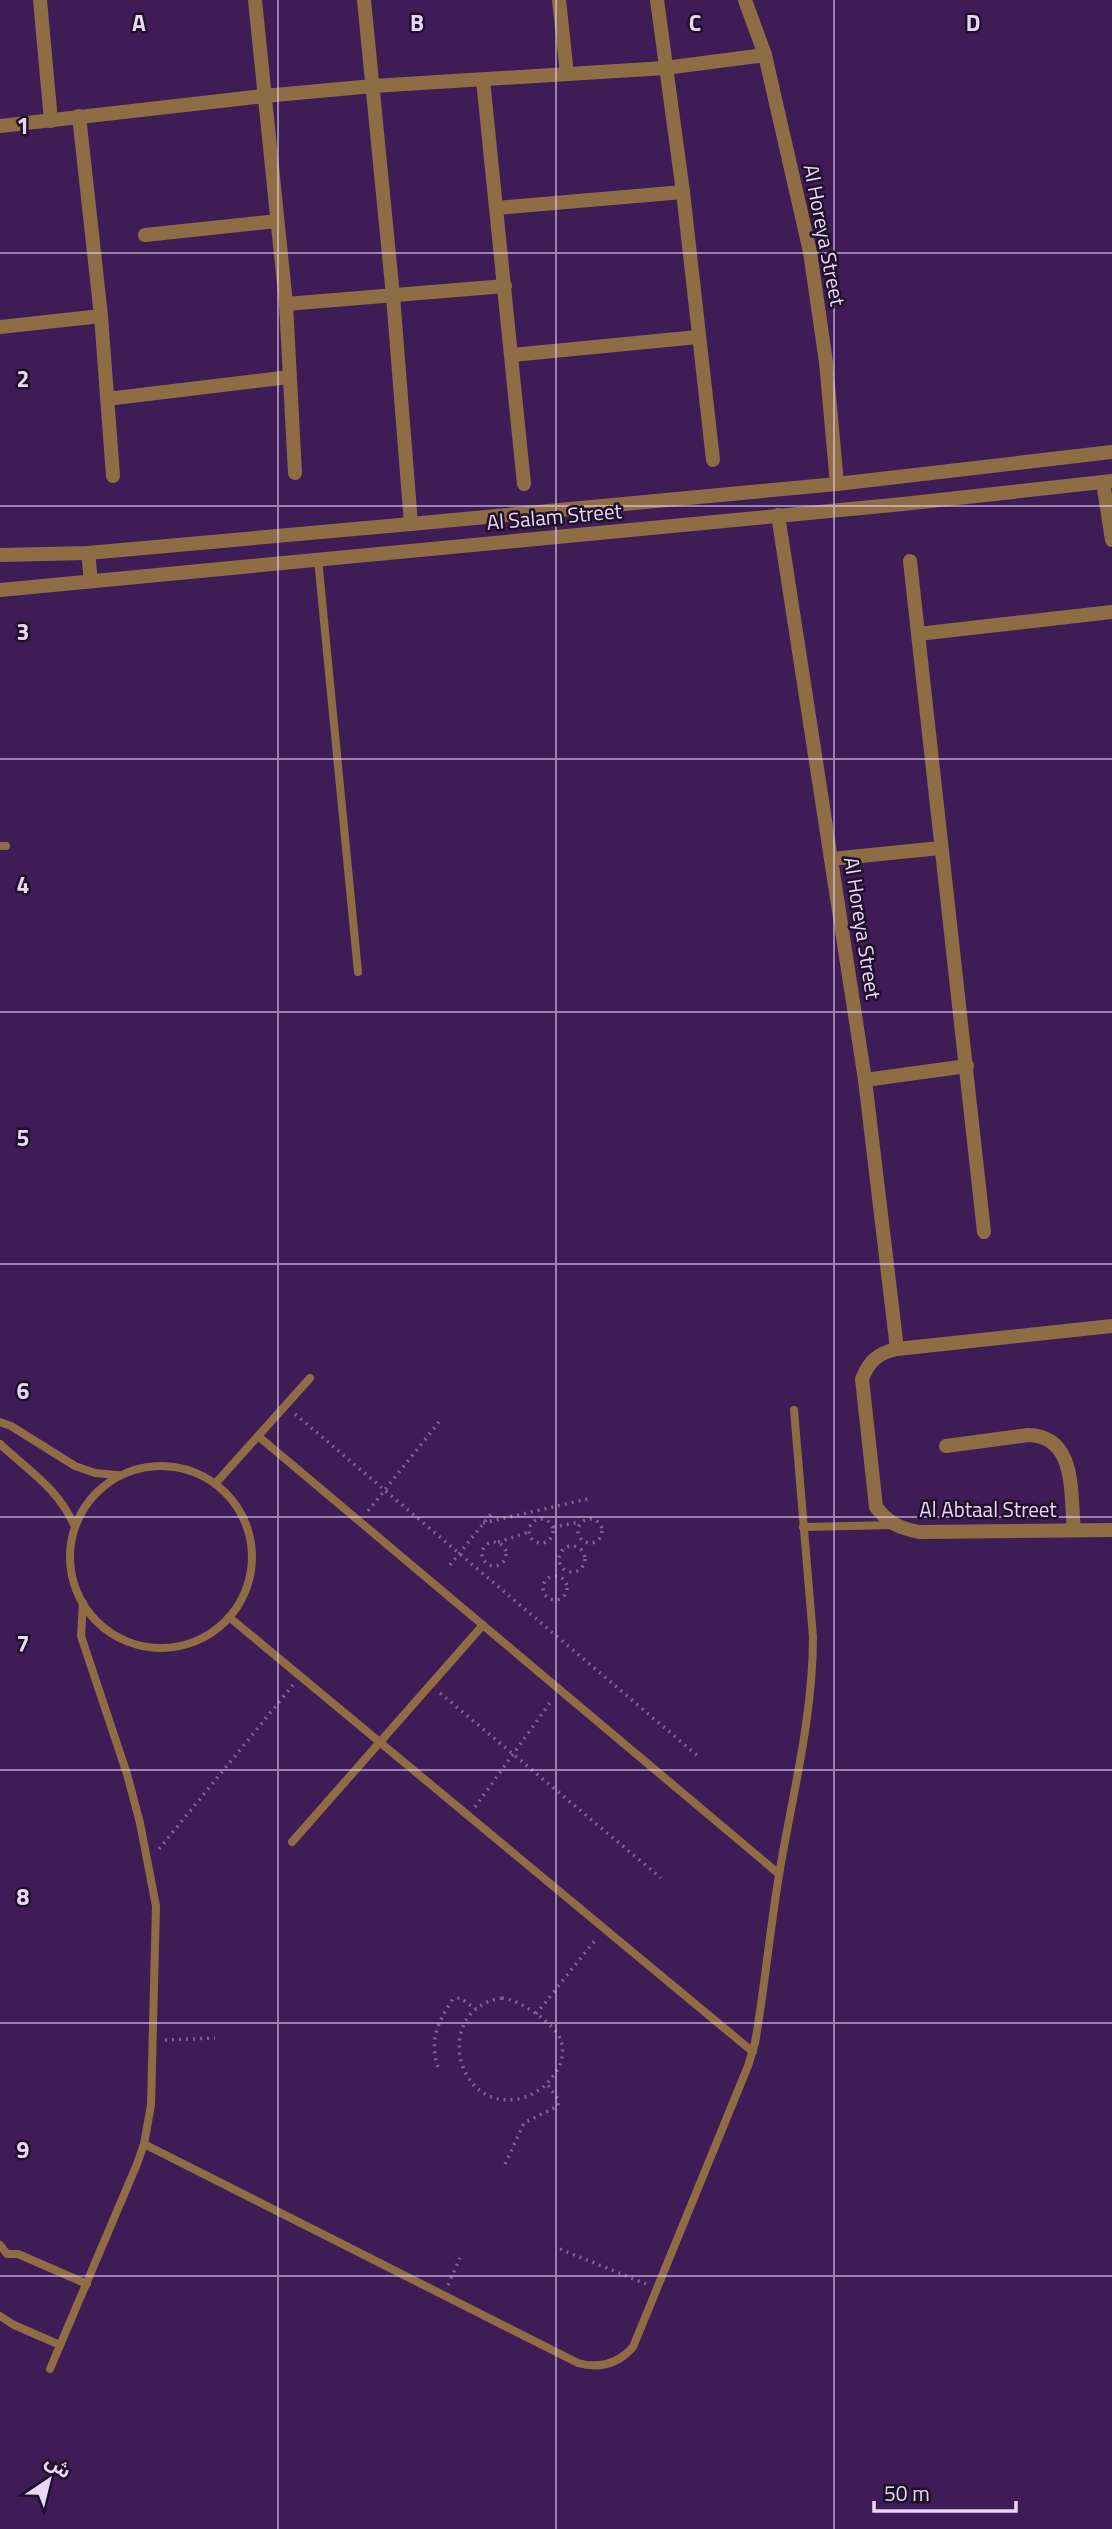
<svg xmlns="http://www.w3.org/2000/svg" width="1112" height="2529" font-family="'Titillium Web','Noto Sans Arabic',sans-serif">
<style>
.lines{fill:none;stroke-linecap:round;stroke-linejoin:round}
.path{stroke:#7f6192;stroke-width:3.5;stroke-dasharray:2 5;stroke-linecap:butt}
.service{stroke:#8f6d44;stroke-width:8}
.minor{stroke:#8f6d44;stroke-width:14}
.tertiary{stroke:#8f6d44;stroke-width:14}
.grid{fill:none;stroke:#e9d6f9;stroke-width:2;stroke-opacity:0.55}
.labels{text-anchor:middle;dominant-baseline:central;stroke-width:5;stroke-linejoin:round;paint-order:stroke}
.street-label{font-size:21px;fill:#e9d6f9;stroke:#1f1029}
.grid-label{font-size:23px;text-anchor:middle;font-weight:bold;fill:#e9d6f9;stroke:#1f1029;stroke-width:5;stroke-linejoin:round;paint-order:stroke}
</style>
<rect width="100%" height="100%" fill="#401c56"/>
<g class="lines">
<g class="path">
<path d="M 295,1414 L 699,1757"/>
<path d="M 368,1511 L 439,1422"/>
<circle cx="590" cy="1531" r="12"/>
<circle cx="541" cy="1531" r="12"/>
<path d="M 483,1523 L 592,1498"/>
<path d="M 553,1527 L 580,1522"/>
<circle cx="494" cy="1554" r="12"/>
<path d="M 498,1542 L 529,1532"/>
<circle cx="572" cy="1559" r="13"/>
<path d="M 450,1565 L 491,1514"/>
<circle cx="555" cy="1588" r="12"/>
<path d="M 440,1693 L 661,1878"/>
<path d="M 475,1807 L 552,1700"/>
<path d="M 159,1849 L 293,1685"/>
<path d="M 502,1998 C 519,1999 556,2024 561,2041 C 565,2054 561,2066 553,2076 C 545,2088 532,2096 518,2099 C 454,2111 433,2008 502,1998 Z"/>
<path d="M 536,2014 L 596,1939"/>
<path d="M 165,2040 L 215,2038"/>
<path d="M 438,2067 C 429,2039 438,2022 453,1999 L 460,1998 L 476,2009"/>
<path d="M 505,2164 L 524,2123 L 558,2106 L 558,2099 L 547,2084"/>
<path d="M 560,2249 L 646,2284"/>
<path d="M 448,2285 L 460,2258"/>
</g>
<g class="service">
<path d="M 318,559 L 358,972"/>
<path d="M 0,846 L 6,846"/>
<path d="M 0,1422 L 11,1426 L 75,1466 L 95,1473 L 117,1475"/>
<path d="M 258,1436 L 779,1874"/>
<path d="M 0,1444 C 30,1472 58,1488 75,1527"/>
<circle cx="161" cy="1557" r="91"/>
<path d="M 215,1484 L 310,1378"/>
<path d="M 803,1527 L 894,1525"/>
<path d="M 229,1617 L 753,2052"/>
<path d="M 292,1842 L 483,1625"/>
<path d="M 144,2144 L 578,2363 C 600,2369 618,2364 633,2347 L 748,2066 L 755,2043 C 765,1986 770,1927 780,1869 C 793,1793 813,1715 813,1637 L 794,1410"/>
<path d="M 0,2245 L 7,2254 L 18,2254 L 87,2284"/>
<path d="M 0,2316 L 14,2325 L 60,2345"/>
<path d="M 50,2369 L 137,2164 L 144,2144 L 151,2105 L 156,1906 L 140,1823 L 127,1774 L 81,1636 L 83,1603"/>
</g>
<g class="minor">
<path d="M 40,0 L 51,121"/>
<path d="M 255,0 L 286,304 L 295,473"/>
<path d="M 364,0 L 393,296 L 411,524"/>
<path d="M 559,0 L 567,74"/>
<path d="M 657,0 L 683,192 L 713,460"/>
<path d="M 483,80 L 524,484"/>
<path d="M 79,116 L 101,316 L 113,476"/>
<path d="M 0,126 L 264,96 L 373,86 L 665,68 L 765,55"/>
<path d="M 497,208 L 683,192"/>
<path d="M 145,235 L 277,221"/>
<path d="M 286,304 L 505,286"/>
<path d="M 0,327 L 101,316"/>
<path d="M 512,355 L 698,337"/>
<path d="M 107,399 L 289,377"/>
<path d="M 1103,482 L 1112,540"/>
<path d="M 778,515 L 865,1080 L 897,1349"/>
<path d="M 910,561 L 984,1232"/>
<path d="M 918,634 L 1112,612"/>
<path d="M 831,859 L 940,848"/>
<path d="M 865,1080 L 967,1066"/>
<path d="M 1112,1326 L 897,1349 C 878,1353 869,1361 862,1379 L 876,1507 C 888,1523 899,1528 919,1532 L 1112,1530"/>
<path d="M 946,1446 L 1028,1435 C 1077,1436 1070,1493 1074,1530"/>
</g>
<g class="tertiary">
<path d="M 745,0 L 765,55 L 810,252 L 826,362 L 837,484"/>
<path d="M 88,553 L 91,581"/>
<path d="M 0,555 L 88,553 L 411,524 L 837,484 L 1112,452"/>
<path d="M 0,590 L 903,504 L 1112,481"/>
</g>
</g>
<path class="grid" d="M 278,0 L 278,2529M 556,0 L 556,2529M 834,0 L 834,2529M 0,253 L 1112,253M 0,506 L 1112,506M 0,759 L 1112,759M 0,1012 L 1112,1012M 0,1264 L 1112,1264M 0,1517 L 1112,1517M 0,1770 L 1112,1770M 0,2023 L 1112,2023M 0,2276 L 1112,2276"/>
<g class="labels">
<g class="street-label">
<text transform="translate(825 235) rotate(79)">Al Horeya Street</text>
<text transform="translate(554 516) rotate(-5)">Al Salam Street</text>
<text transform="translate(863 928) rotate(81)">Al Horeya Street</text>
<text x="988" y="1509">Al Abtaal Street</text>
</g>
</g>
<g class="grid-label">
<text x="139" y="31">A</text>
<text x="417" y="31">B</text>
<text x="695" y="31">C</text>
<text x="973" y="31">D</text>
<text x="23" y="134">1</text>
<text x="23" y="387">2</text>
<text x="23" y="640">3</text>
<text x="23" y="893">4</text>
<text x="23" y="1146">5</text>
<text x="23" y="1399">6</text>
<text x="23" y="1652">7</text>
<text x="23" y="1905">8</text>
<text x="23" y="2158">9</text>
</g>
<g transform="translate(49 2480) rotate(35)" stroke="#1f1029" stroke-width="5" paint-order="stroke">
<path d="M0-5L12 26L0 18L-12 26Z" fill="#e9d6f9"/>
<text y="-10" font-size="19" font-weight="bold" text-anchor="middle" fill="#e9d6f9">ش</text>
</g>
<path d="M874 2501v10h142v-10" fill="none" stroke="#e9d6f9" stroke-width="3.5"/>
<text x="884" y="2501" font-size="21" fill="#e9d6f9" stroke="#1f1029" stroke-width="5" paint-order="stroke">50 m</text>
</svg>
